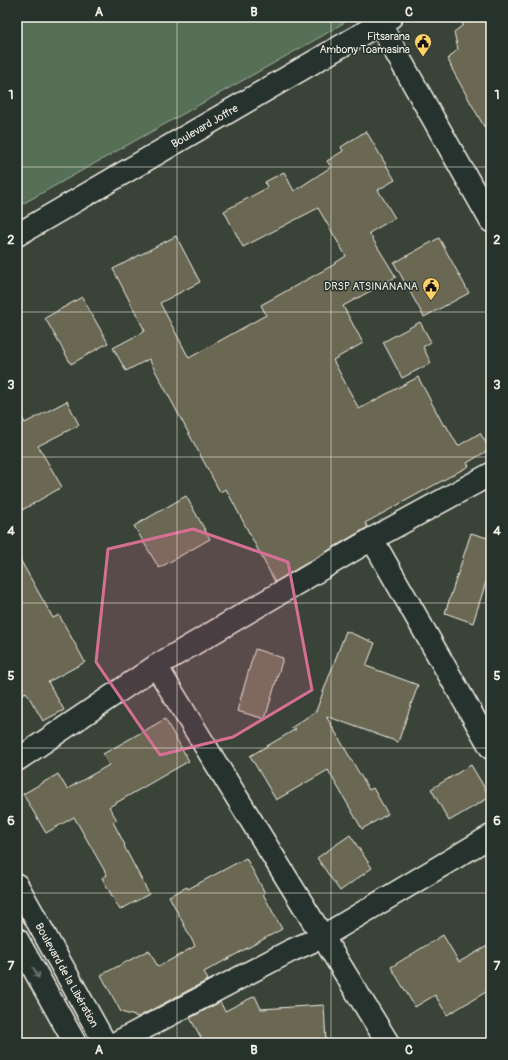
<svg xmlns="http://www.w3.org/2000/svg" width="508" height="1060" font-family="Pangolin,sans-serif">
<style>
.green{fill:#546f56;stroke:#a4b09f}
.building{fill:#6a6753;stroke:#f4f1e8}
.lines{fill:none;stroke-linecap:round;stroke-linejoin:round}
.minor-casing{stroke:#f4f1e8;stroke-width:25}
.minor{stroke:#26332d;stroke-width:22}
.oneway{stroke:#6e766e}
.marked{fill:#d66f93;fill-opacity:0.2;stroke:#d66f93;stroke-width:3;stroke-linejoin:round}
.grid{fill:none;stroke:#f4f1e8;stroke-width:1;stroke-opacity:0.55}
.labels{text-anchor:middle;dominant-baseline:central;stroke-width:3;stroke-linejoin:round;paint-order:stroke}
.poi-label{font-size:11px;fill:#f4f1e8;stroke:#26332d;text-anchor:end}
.street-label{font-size:11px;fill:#f4f1e8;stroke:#26332d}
.neatline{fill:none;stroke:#f4f1e8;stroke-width:1.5}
.grid-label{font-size:13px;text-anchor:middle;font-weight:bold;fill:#f4f1e8}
</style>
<rect width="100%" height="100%" fill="#3a4338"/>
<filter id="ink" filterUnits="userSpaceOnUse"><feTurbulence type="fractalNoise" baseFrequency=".025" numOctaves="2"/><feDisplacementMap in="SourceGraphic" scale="8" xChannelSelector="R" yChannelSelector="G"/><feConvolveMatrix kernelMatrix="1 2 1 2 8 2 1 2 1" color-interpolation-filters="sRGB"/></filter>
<g filter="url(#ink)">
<path class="green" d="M 17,17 L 353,17 L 322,36 L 17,207 Z"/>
<g class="building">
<path d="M 461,17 L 491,17 L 491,139 L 453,71 L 448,59 L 458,49 L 454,32 L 463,25 Z"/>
<path d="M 366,131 L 395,180 L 378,190 L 395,218 L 369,233 L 396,277 L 343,306 L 363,343 L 333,360 L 359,409 L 418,377 L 444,426 L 446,425 L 458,446 L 480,433 L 490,449 L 467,463 L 469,466 L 365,523 L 368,527 L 275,582 L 226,489 L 220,492 L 149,359 L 126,371 L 113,348 L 145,331 L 113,269 L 176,236 L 200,282 L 160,303 L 189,358 L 266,315 L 261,305 L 335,264 L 335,263 L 346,256 L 318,208 L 243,247 L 224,211 L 267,188 L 265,182 L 284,172 L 294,191 L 331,167 L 327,161 L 343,151 L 341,147 Z"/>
<path d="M 439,238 L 469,293 L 424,317 L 394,263 Z"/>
<path d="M 82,297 L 108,343 L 71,364 L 45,318 Z"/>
<path d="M 420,322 L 431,342 L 423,347 L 431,363 L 402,378 L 383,342 Z"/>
<path d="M 67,401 L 79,425 L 38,446 L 62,487 L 17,513 L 17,408 L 25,423 Z"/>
<path d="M 186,496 L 210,539 L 159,568 L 134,526 Z"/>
<path d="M 471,533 L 491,539 L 491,566 L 473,623 L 445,613 Z"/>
<path d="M 17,554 L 53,618 L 59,615 L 85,662 L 48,682 L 64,710 L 43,721 L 26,692 L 17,697 Z"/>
<path d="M 346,631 L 375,643 L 366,666 L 418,685 L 398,742 L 326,716 L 369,790 L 373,788 L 388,814 L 362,829 L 328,770 L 276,800 L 250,756 L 296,729 L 291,728 L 316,711 Z"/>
<path d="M 255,649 L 283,658 L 265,719 L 237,711 Z"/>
<path d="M 165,719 L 189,761 L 109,807 L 117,820 L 113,822 L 125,845 L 124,846 L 149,894 L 120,910 L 102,878 L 107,875 L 74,817 L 46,833 L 23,794 L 58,774 L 67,789 L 109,765 L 103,754 Z"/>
<path d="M 471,765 L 490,797 L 449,821 L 431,789 Z"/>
<path d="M 350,835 L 372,868 L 340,891 L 317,858 Z"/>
<path d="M 246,858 L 265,893 L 263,894 L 282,929 L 204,972 L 208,980 L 138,1017 L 121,1012 L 101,975 L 149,950 L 158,967 L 195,946 L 169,896 L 187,887 L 188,889 Z"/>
<path d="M 443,935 L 459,962 L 491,944 L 491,989 L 447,1015 L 435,995 L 415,1007 L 391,967 Z"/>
<path d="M 255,996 L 261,1009 L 324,1005 L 326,1043 L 204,1043 L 190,1018 L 220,1002 L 225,1011 Z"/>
</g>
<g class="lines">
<g class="minor-casing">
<g id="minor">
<path d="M 376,17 L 491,221"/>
<path id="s1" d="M 17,235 L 391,17"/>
<path d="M 372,539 L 491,748"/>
<path d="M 156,666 L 388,1043"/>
<path d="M 17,760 L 156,666 L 372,539 L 491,474"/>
<path id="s2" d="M 17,885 L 105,1043"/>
<path d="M 17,939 L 75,1043"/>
<path d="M 116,1043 L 290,951 L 322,937 L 491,836"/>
</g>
</g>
<use href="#minor" class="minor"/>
</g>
<defs><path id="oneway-shaft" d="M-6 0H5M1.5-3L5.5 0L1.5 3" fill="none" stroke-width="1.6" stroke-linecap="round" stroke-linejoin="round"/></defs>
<use class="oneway" href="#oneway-shaft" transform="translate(36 973) rotate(61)"/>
</g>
<path class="marked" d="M 193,529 L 288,562 L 312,690 L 233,737 L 160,755 L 96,662 L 108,549 Z"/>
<path class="grid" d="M 177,17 L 177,1043M 331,17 L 331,1043M 17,167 L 491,167M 17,312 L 491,312M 17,457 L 491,457M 17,603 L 491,603M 17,748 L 491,748M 17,893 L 491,893"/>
<defs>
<g id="civic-pin" transform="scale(0.9)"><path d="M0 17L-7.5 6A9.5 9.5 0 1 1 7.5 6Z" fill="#ffd166" stroke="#26332d"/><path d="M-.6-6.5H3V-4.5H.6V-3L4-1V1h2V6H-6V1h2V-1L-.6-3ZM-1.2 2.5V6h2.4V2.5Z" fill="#111"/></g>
</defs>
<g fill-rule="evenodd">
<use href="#civic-pin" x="423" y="42"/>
<use href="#civic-pin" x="431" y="286"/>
</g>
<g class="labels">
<g class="poi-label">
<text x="410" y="36">Fitsarana<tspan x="410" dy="13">Ambony Toamasina</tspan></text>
<text x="418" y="286">DRSP ATSINANANA</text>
</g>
<g class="street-label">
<text stroke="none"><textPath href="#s1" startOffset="217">Boulevard Joffre</textPath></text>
<text stroke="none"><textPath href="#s2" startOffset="103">Boulevard de la Libération</textPath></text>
</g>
</g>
<rect width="508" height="1060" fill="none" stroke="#26332d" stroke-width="44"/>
<rect x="22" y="22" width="464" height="1016" class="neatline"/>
<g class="grid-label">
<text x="99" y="16">A</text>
<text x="254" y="16">B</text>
<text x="409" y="16">C</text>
<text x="11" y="99">1</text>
<text x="497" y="99">1</text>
<text x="11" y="244">2</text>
<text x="497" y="244">2</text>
<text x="11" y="389">3</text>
<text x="497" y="389">3</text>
<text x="11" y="535">4</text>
<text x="497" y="535">4</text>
<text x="11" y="680">5</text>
<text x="497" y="680">5</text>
<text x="11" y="825">6</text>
<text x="497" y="825">6</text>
<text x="11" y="970">7</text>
<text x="497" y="970">7</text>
<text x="99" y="1054">A</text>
<text x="254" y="1054">B</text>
<text x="409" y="1054">C</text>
</g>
</svg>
